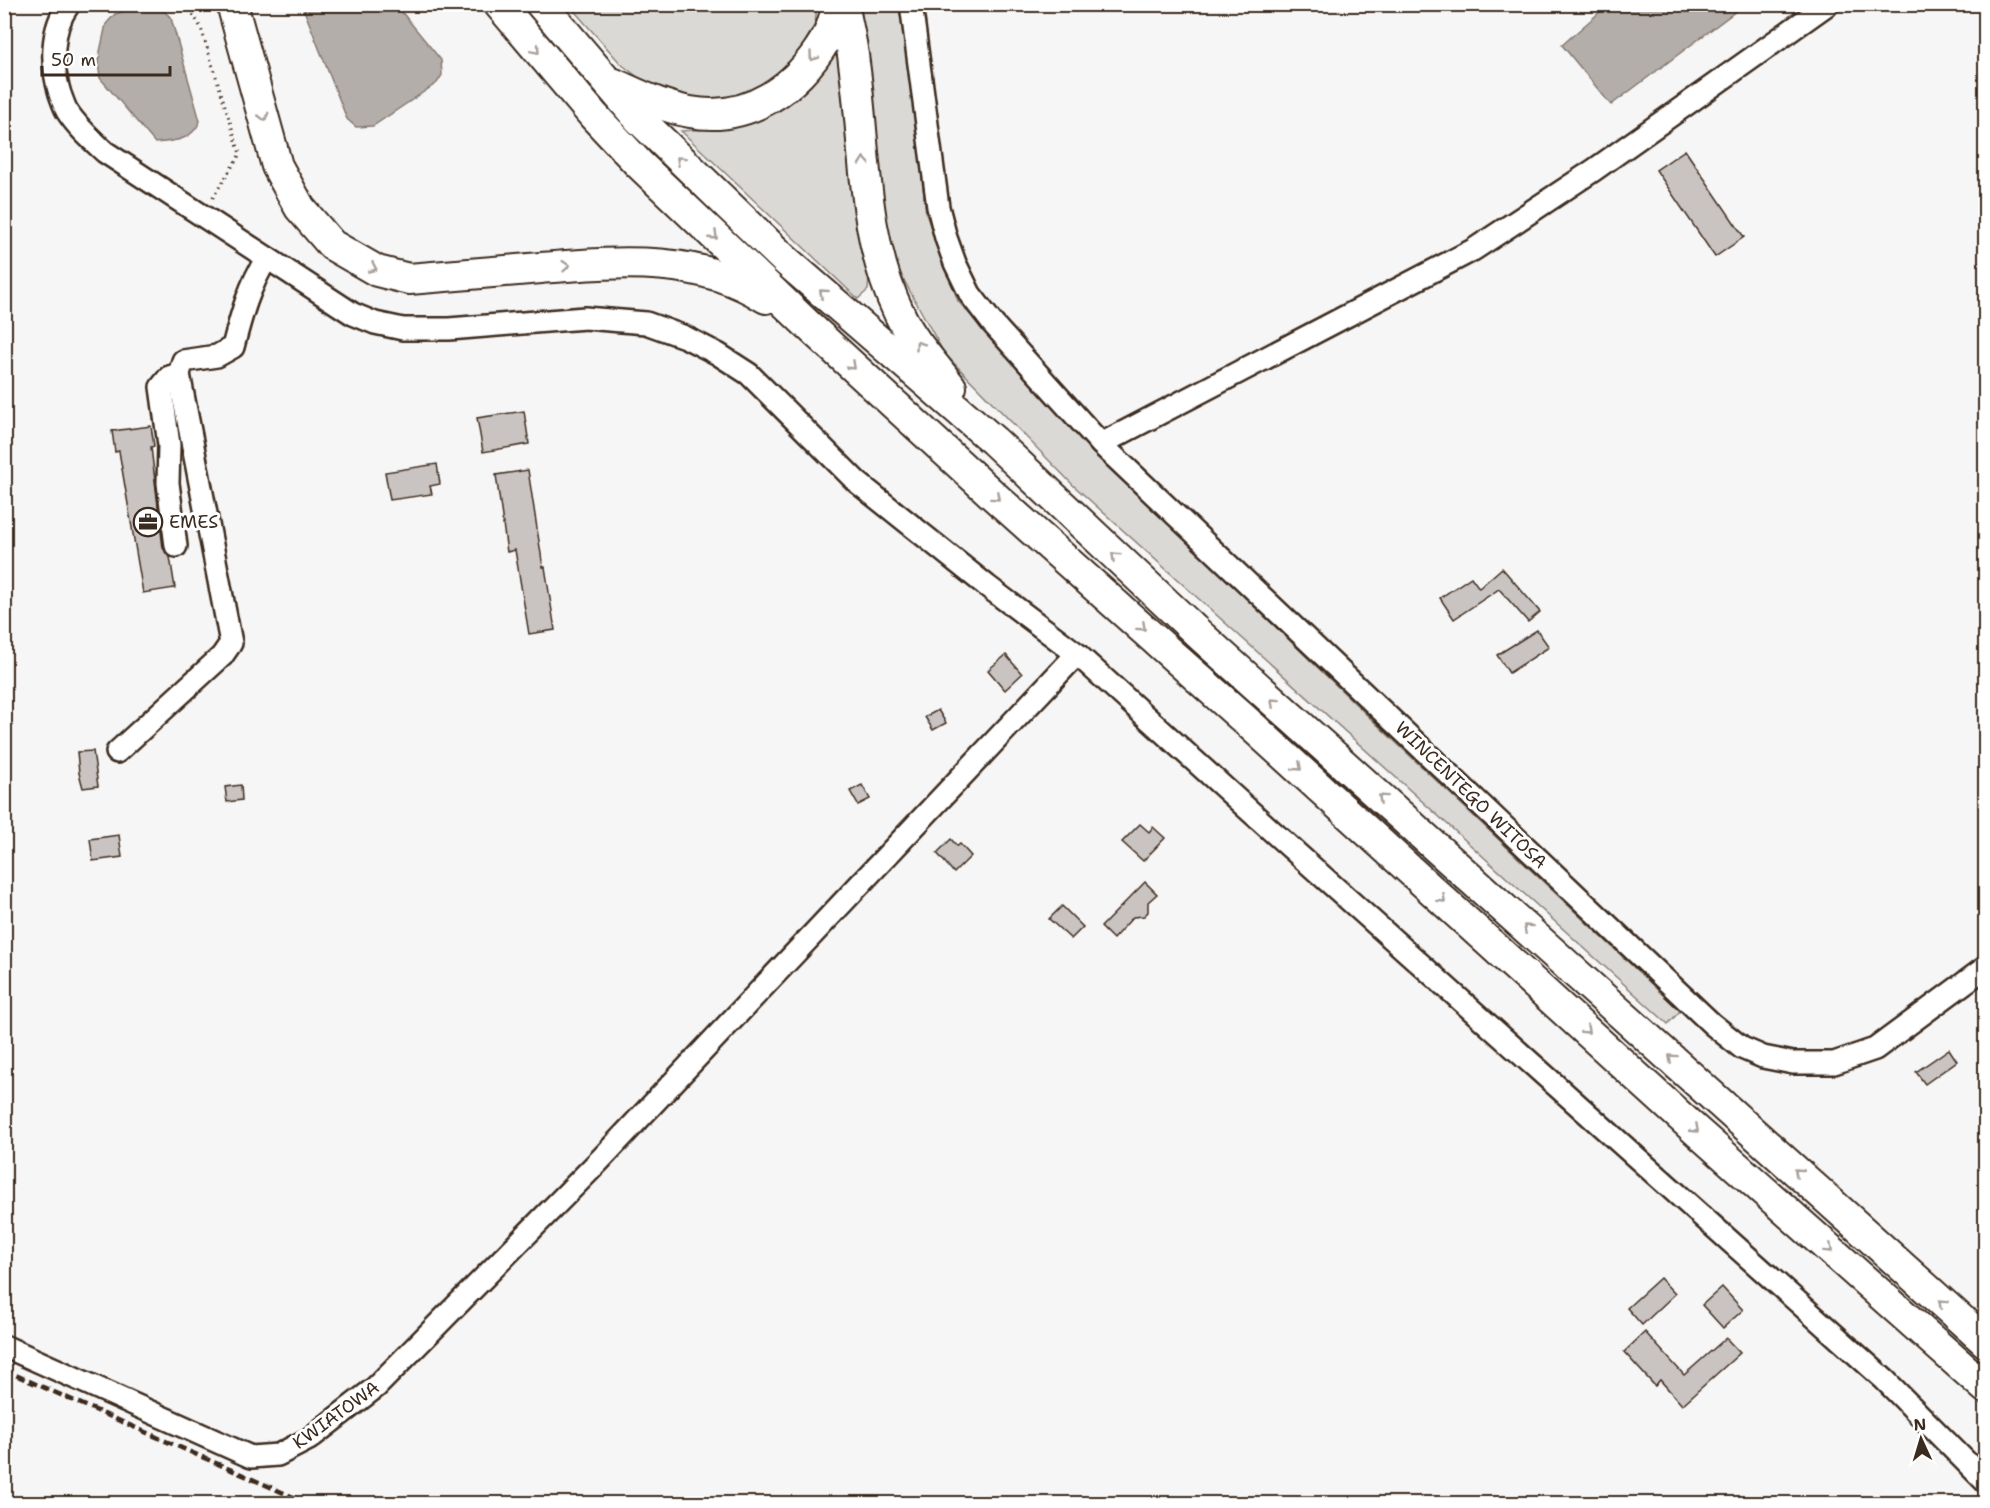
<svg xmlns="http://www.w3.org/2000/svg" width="1990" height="1508" font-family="'Shantell Sans',sans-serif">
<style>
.green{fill:#dbd9d6;stroke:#8b827a;stroke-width:1.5}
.water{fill:#b4aeaa;stroke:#847972;stroke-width:1.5}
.building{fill:#c9c3c1;stroke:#3b2a1e;stroke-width:1.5}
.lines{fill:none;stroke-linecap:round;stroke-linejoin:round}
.minor-casing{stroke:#3b2a1e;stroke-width:26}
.highway-casing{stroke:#3b2a1e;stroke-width:34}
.path{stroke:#3b2a1e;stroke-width:3;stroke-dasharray:1.5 4.5;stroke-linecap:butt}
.minor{stroke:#fff;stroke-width:21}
.highway{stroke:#fff;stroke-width:30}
.rail{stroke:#3b2a1e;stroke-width:4.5;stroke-dasharray:9 4.5;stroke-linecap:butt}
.oneway{stroke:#a79f9a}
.labels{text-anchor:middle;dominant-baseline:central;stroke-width:6;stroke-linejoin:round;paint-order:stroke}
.poi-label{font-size:18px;fill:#3b2a1e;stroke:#fff;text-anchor:start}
.street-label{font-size:18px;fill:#3b2a1e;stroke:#fff}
</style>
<rect width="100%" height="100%" fill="#f7f6f6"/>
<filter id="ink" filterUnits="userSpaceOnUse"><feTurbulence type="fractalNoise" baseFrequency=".0167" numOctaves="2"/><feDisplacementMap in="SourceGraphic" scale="12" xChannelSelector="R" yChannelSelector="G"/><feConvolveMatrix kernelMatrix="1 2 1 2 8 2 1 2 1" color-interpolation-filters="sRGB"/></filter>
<g filter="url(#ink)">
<g class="green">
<path d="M 569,5 L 817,5 L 815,24 L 798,54 L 778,74 L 748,93 L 715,101 L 686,97 L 653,89 L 621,64 Z"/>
<path d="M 861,5 L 903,5 L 926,214 L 958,301 L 1079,437 L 1369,717 L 1680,1011 L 1668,1024 L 1073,485 L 944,353 L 900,273 L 890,240 L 880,196 Z"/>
<path d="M 832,55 L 842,59 L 853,193 L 869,277 L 868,290 L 858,299 L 681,131 C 725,129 774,122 807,89 C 816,79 824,66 832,55 Z"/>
</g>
<g class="water">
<path d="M 302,5 L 396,5 L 441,60 L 442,75 L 437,83 L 373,126 L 356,127 L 347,119 Z"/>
<path d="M 1608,5 L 1608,4 L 1744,5 L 1611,105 L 1562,45 Z"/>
<path d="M 143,6 L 160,7 L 171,18 L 200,121 C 192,141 174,141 155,143 L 100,78 L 98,61 L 106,24 L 115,14 Z"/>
</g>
<g class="building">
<path d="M 1685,150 L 1744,237 L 1715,257 L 1656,170 Z"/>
<path d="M 524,411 L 529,444 L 483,452 L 477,418 Z"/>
<path d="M 151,426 L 154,446 L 151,447 L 163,548 L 170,557 L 175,588 L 143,593 L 119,451 L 115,452 L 112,431 Z"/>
<path d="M 437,464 L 440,484 L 430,486 L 432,494 L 390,500 L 385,472 Z"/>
<path d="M 528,470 L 543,567 L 545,567 L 555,630 L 529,634 L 515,550 L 507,552 L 496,475 Z"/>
<path d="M 1502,568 L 1540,612 L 1528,622 L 1499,589 L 1454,619 L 1440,598 L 1471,577 L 1479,588 Z"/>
<path d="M 1537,630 L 1549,647 L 1509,673 L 1497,655 Z"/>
<path d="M 1006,655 L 1022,674 L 1005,690 L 988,670 Z"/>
<path d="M 938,710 L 946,723 L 933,730 L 925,717 Z"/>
<path d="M 93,751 L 98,786 L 83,788 L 79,773 L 77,752 Z"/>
<path d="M 241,785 L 242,800 L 227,802 L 225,787 Z"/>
<path d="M 862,785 L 870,799 L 858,805 L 850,791 Z"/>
<path d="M 1140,824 L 1149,832 L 1153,827 L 1165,838 L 1143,861 L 1122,842 Z"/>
<path d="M 119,835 L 122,857 L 93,861 L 90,839 Z"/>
<path d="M 951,839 L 957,846 L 960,844 L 971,856 L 954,873 L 937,853 Z"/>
<path d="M 1145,882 L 1157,894 L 1148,902 L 1148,912 L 1144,916 L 1133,917 L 1113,939 L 1101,927 Z"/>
<path d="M 1062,906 L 1083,927 L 1071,939 L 1049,919 Z"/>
<path d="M 1949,1049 L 1957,1061 L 1925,1084 L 1916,1072 Z"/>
<path d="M 1660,1278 L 1675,1294 L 1642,1325 L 1627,1308 Z"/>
<path d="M 1722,1287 L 1743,1310 L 1723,1328 L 1702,1305 Z"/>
<path d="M 1645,1332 L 1684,1375 L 1726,1338 L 1740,1353 L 1682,1405 L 1660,1380 L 1655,1386 L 1624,1352 Z"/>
</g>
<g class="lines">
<g class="minor-casing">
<g id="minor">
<path d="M 69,4 C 50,30 51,65 60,94 C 62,99 64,106 67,111 C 77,127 92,140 105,152 L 353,314 L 375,323 L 403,329 L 449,329 L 585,318 L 646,323 L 685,337 L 718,354 L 749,374 L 857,482 L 987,586 L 1077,654 L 1273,832 L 1885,1380 L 1986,1482"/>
<path d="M 911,4 L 938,207 L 946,238 L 955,263 L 970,294 L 993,324 L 1101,444 L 1712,1024 L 1742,1048 L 1763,1057 L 1793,1063 L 1834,1063 L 1875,1049 L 1986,967"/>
<path d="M 1101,444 L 1473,250 L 1594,170 L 1828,4"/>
<path d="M 176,546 L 168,483 L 169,445 L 161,387 L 169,377 L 179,374"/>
<path d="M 117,752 L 222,656 L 231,643 L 179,374 L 183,361 L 217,356 L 233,347 C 241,316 249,286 267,258"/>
<path d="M 4,1346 L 251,1457 L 278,1455 L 309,1439 L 376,1387 L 600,1160 L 1077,654"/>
</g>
</g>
<g class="highway-casing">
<g id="highway">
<path d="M 232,4 L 277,166 L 300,208 L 332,245 L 377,271 L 409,279 C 453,275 497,272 541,268 C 618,262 698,254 766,298"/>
<path d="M 499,4 L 593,115 L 639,164 L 809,326 L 994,496 L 1254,728 L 1693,1128 L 1986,1388"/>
<path d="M 541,4 L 639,119 L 784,259 L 994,441 L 1202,637 L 1986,1342"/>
<path d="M 843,4 C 847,24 852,43 854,63 C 866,147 861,234 899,313 C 911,340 933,363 951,387"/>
<path d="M 612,83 C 637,94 662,107 690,112 C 748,123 797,88 826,39 C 832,29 835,16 838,4"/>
</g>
</g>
<path class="path" d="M 187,4 L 201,28 L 240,154 L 212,199"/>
<use href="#minor" class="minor"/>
<use href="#highway" class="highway"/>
<path class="rail" d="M 4,1370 L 309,1504"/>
</g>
<defs><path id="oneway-chevron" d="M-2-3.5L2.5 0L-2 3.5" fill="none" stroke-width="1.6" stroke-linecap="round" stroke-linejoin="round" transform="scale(1.5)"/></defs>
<g class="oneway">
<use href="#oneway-chevron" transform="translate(536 50) rotate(49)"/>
<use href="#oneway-chevron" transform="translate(813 57) rotate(126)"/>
<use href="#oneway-chevron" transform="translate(264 117) rotate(75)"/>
<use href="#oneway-chevron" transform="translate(680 160) rotate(-136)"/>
<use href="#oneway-chevron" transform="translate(864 161) rotate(-95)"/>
<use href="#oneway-chevron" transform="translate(714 236) rotate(43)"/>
<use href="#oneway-chevron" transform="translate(566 266) rotate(-5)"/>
<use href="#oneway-chevron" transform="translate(373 268) rotate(25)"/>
<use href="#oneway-chevron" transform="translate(823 293) rotate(-139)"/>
<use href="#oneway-chevron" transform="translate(919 345) rotate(-126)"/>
<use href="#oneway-chevron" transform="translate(852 366) rotate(43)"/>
<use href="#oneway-chevron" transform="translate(996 497) rotate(42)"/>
<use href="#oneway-chevron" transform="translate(1115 556) rotate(-137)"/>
<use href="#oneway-chevron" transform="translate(1142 627) rotate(42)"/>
<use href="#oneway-chevron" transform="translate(1274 702) rotate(-138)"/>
<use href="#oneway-chevron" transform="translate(1298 767) rotate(42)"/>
<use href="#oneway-chevron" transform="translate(1382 798) rotate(-138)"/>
<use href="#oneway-chevron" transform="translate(1442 899) rotate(42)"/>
<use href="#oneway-chevron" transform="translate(1527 928) rotate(-138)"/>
<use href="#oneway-chevron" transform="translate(1586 1030) rotate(42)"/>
<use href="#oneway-chevron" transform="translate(1672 1058) rotate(-138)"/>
<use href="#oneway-chevron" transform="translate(1695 1129) rotate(42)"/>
<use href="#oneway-chevron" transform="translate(1798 1172) rotate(-138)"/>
<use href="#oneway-chevron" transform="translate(1829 1249) rotate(42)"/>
<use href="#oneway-chevron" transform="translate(1942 1303) rotate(-138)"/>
</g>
</g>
<defs>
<g id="office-ring" transform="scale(1.5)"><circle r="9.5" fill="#fff" stroke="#3b2a1e" stroke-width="1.5"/><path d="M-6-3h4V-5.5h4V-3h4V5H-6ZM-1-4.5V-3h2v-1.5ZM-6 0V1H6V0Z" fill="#3b2a1e"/></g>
</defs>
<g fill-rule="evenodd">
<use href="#office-ring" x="148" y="522"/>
</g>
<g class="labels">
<g class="poi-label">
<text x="169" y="522">EMES</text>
</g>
<g class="street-label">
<text transform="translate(1471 795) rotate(44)">WINCENTEGO WITOSA</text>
<text transform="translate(336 1415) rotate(-36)">KWIATOWA</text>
</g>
</g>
<rect width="1990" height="1508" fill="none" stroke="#fff" stroke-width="24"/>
<rect x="12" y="12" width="1966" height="1484" fill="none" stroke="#3b2a1e" stroke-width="2" filter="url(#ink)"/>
<g transform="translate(1921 1439) rotate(356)" stroke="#ffffff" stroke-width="4.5" paint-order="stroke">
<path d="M0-4.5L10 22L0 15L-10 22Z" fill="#3b2a1e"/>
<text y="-9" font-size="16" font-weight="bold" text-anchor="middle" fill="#3b2a1e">N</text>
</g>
<path d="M42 66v9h128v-9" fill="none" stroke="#3b2a1e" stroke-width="3"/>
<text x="51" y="66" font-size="18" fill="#3b2a1e" stroke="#ffffff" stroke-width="4.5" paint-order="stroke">50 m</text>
</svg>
